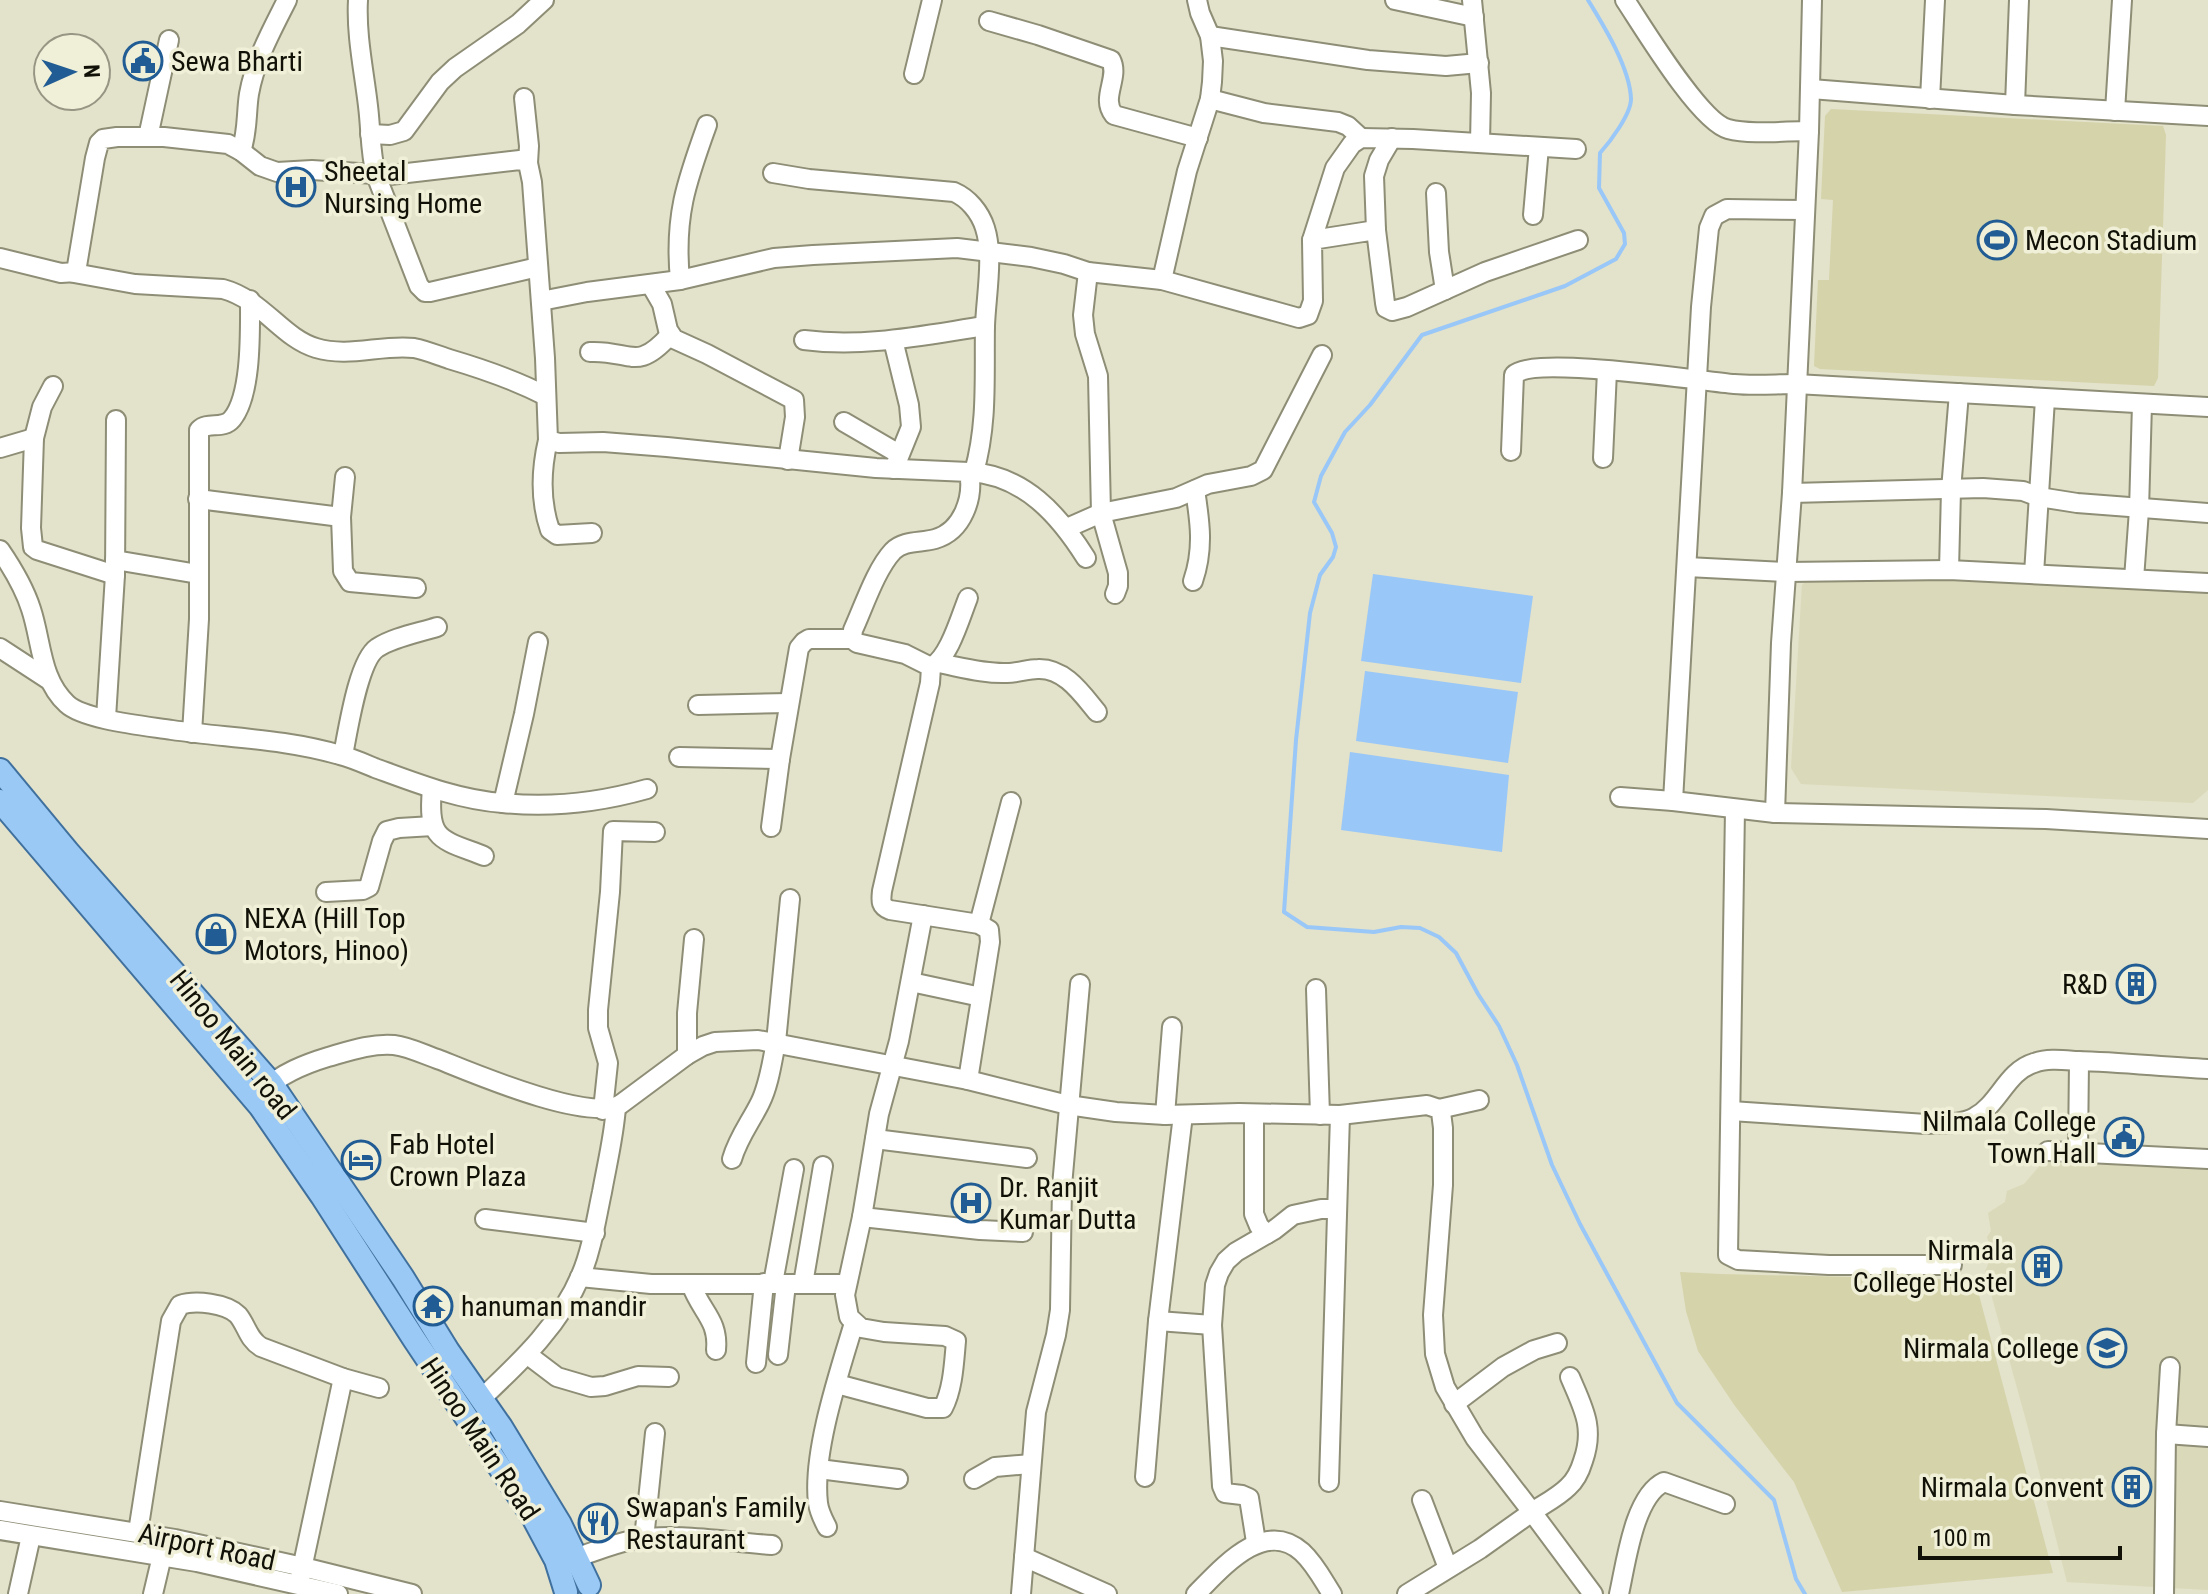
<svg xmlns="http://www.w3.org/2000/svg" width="2208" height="1594" font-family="'Roboto Condensed',sans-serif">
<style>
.built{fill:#dad9b9}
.green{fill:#d5d3aa}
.water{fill:#99c7f8}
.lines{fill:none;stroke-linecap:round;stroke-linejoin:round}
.stream{stroke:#99c7f8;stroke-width:4}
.minor-casing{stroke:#8e8d76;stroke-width:22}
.major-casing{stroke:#40719e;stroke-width:26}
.minor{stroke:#fff;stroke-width:18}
.major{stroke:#9bc9f5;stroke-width:22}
.labels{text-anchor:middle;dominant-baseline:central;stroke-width:7;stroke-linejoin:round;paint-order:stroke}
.poi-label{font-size:28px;fill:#111108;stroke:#f0efd7;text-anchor:start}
.street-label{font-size:28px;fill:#111108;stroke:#f0efd7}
</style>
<rect width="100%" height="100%" fill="#e3e2ca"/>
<g class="built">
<path d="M 1814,574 L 2206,593 L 2208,595 L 2208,790 L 2193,803 L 1801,784 L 1791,768 L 1802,585 Z"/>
<path d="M 2043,1162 L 2208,1169 L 2208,1590 L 2067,1582 L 2027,1424 L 1985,1272 L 1992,1254 L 1987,1237 L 1991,1231 L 1988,1213 L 2005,1202 L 2007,1191 L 2024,1184 Z"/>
</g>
<g class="green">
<path d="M 1831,109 L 2163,126 L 2166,135 L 2158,378 L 2154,386 L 1820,369 L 1814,366 L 1818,280 L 1829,280 L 1833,200 L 1821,199 L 1825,116 Z"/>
<path d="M 1680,1272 L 1720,1274 L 1975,1280 L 2053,1573 L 1842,1592 L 1794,1482 L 1735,1406 L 1698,1351 L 1686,1311 Z"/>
</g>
<g class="water">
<path d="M 1373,574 L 1533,596 L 1521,683 L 1361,661 Z"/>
<path d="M 1365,671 L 1518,692 L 1508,763 L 1356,741 Z"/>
<path d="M 1350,752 L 1509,775 L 1502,852 L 1341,830 Z"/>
</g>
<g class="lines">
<path class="stream" d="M 1588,0 C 1604,26 1630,68 1631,99 C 1631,114 1610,142 1600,153 L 1599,188 L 1624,233 L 1625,244 L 1616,259 L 1565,286 L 1422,335 L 1370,405 L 1345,432 L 1321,476 L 1314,502 L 1332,533 L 1336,547 L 1333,557 L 1320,575 L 1310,613 L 1296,740 L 1284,912 L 1307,927 L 1374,932 L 1401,927 L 1420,928 L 1439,937 L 1456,953 L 1478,994 L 1499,1026 L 1517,1065 L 1552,1165 L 1580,1224 L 1677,1403 L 1774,1500 L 1796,1579 L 1805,1594"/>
<g class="minor-casing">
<g id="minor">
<path d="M 358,0 C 356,35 364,71 368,106 C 371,130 370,152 376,175 L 419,286 L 425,292 L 430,292 L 538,267"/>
<path d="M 1395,0 L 1474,17"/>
<path d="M 1472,0 L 1481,93 L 1480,143"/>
<path d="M 1625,0 C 1643,27 1700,122 1728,129 C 1751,135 1785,131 1809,131"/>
<path d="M 989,21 L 1038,35 L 1111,60 C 1120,78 1100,98 1114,115 L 1198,138"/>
<path d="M 1210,36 L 1368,60 L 1446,66 L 1479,63"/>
<path d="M 914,74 L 932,0"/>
<path d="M 1811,89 L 2015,105 L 2208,116"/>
<path d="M 524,98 L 529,146 L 528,163"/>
<path d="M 1210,99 L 1264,113 L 1338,122 L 1348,126 L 1361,138"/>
<path d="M 1930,99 L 1935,0"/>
<path d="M 2015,105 L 2019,0"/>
<path d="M 2115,111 L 2122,0"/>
<path d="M 370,134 L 390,135 L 404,131 L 440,82 L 455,68 L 518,24 L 544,0"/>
<path d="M 148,137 L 169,40"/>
<path d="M 241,151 C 248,132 246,113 249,94 C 255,60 272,30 287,0"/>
<path d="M 773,173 L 809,179 L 954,192 C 968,198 980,212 985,228 C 994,256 986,296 985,326 C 984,375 988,423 974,472"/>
<path d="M 1436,193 L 1439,252 L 1445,290"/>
<path d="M 1533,215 L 1539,147"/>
<path d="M 1376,230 L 1374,176 L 1379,160 L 1392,138"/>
<path d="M 1312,240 L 1335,168 L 1352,144 L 1361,138 L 1413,139 L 1576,149"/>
<path d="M 0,258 L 61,273 L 76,272 L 95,158 L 99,143 L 103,139 L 117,137 L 164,137 L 228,144 L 241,151 L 260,166 L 277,172 L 312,170 L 390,175 L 520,160 L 528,163 L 532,182 L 545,358 L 548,440 L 559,443 L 603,442 L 667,447 L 876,468 L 969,472 C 974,497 963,531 935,539 C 921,543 904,540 893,551 C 876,569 864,606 853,630 L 852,639 L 857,643 L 905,654 L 931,667 L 930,683 L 882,891 C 881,901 880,906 890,910 L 979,924 L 989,930 L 990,942 L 968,1080"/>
<path d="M 1088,272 L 1083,315 L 1085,334 L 1098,376 L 1101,513 L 1118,573 L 1118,586 L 1115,594"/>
<path d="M 74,273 L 135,284 L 223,289 C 263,300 282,338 316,348 C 349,358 382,344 414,348 C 425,350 437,355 449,359 C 483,369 515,380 546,396"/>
<path d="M 680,280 C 674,217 686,183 707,125"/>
<path d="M 1162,280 L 1187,171 L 1210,99 L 1212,82 L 1213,61 L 1210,36 L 1200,13 L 1197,0"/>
<path d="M 651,285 L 662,304 L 668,330 L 674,339 L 707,354 L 794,400 L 795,417 L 788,460"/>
<path d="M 541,301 L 587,292 L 680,280 L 774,258 L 813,255 L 957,248 L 1031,257 L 1064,264 L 1088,272 L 1162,280 L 1299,318 L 1308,315 L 1313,301 L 1312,240 L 1376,230 L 1385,303 L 1386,308 L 1392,311 L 1407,307 L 1485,272 L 1578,240"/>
<path d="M 804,340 C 865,348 924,335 985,326"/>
<path d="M 893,340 L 909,405 L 911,427 L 894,469"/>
<path d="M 590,352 C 631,350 636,373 670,335"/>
<path d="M 53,386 L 42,407 L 34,438 L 31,528 L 33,547 L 37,550 L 115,575"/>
<path d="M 844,422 L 899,454"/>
<path d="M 548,440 C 541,470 540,501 550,530 L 557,535 L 592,533"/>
<path d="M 0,448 L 34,438"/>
<path d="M 1511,451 L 1514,375 C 1534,355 1699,381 1734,384 C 1755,386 1776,384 1796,384 L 2208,407"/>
<path d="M 1603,458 L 1607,371"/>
<path d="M 969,472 C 1024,475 1059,515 1086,558"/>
<path d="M 1792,493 L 1983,488 L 2023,491 L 2039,497 L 2077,503 L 2208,513"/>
<path d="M 198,499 L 341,517 L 345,477"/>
<path d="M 341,517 L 343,571 L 350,582 L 416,588"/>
<path d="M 1067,528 L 1101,513 L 1176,498 L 1208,484 L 1251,476 L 1263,470 L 1322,355"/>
<path d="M 0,550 C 13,569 24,587 31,609 C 42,642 40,679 67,704 C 84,720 147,726 172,730 C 228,738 286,739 340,755 C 352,758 363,763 375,768 C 416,783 459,800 503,803 C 552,808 601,802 647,789"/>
<path d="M 115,560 L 198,574"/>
<path d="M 1687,567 L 1786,572 L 1949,570 L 2208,583"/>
<path d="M 1949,570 L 1951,490 L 1959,393"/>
<path d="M 2034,574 L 2045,399"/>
<path d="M 2134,579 L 2139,510 L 2142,404"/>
<path d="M 1193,581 C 1204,549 1200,522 1195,490"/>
<path d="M 0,648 L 49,680"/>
<path d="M 938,663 C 960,667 984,674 1007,673 C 1017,673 1028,669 1038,669 C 1065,668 1082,694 1097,712"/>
<path d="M 931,667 C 949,658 960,618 968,598"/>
<path d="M 698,705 L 789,703"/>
<path d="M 106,718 L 115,575 L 116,420"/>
<path d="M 192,733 L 199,619 L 199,430 C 208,421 223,430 232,419 C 252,395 250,330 250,300"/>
<path d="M 343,755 C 348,731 358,661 377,648 C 394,637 418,633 437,627"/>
<path d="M 679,757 L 780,759"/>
<path d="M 432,789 C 427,841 441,839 484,856"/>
<path d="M 1620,797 L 1673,801 L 1775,813 L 2046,819 L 2208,829"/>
<path d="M 1673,801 L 1701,307 L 1709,228 L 1714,216 L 1727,209 L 1805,210"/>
<path d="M 503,803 L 524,714 L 538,642"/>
<path d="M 1735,809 L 1728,1255 L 1738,1260 L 1829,1265 L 1952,1265"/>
<path d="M 1775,813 L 1781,643 L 1792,493 L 1809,131 L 1812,0"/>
<path d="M 771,827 L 780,759 L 799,648 L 804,642 L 809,639 L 852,639"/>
<path d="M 326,892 L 363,890 L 369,887 L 382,841 L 387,831 L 399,828 L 433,826"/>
<path d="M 979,924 L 1011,802"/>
<path d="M 911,982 L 981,997"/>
<path d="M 1316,989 L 1320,1115"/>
<path d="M 687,1055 L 687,1013 L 694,939"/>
<path d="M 264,1090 C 282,1073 305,1064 328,1057 C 349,1051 372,1043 394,1045 C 410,1047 425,1055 440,1060 C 475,1074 590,1123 621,1104 L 687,1055 L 703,1046 L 715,1042 L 758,1040 L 968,1080 L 1068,1105 L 1116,1112 L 1165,1115 L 1239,1113 L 1340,1115 L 1427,1105 L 1439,1109 L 1441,1112 L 1443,1128 L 1443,1185 L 1433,1315 L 1435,1354 L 1445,1387 L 1475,1438 L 1532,1512 L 1480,1549 L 1407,1594"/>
<path d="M 1439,1109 L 1479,1100"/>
<path d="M 603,1110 L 608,1063 L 598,1028 L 598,1010 L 610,892 L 613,831 L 655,832"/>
<path d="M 1731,1111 L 1926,1124 C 1942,1123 1961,1125 1975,1117 C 1999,1104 2007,1071 2034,1063 C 2047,1058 2063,1060 2077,1061 C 2121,1062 2164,1067 2208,1069"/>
<path d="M 1254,1114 L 1254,1214 L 1259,1226 L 1267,1234"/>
<path d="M 1165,1115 L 1172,1027"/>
<path d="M 875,1139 L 1027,1158"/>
<path d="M 2048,1151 L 2208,1159"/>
<path d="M 2078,1153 L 2079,1061"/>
<path d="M 732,1159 C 738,1138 750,1123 760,1103 C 769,1085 772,1062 776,1042 L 790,899"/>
<path d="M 862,1217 L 980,1230 L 1023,1232"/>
<path d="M 485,1219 L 595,1233"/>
<path d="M 580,1277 L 651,1284 L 846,1284"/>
<path d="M 773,1283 L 794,1169"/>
<path d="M 691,1284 C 701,1312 719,1320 716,1350"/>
<path d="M 803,1284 L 823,1166"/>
<path d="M 1158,1321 L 1212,1325"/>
<path d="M 528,1355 L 557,1377 L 591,1387 L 605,1386 L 638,1376 L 669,1377"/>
<path d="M 778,1355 L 786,1284"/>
<path d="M 756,1363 L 764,1283"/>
<path d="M 1570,1377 C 1583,1408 1595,1427 1583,1461 C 1580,1471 1576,1480 1568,1487 C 1558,1497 1544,1504 1532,1512 L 1593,1594"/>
<path d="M 837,1384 L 927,1408 L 943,1408 C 953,1389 954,1363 956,1341 L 945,1336 L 884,1332 L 861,1328 L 849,1317 L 845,1295 L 862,1217 L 879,1114 L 899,1041 L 923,915"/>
<path d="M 482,1398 C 520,1362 560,1325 581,1275 C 592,1249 596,1220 602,1192 C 607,1164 614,1136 616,1107"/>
<path d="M 1454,1404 L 1503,1367 L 1534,1350 L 1557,1343"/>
<path d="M 2166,1434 L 2208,1437"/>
<path d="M 819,1469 L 898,1479"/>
<path d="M 1145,1477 L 1158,1321 L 1183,1115"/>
<path d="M 974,1479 L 995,1467 L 1031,1464"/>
<path d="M 1329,1482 L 1340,1115"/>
<path d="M 1422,1500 L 1448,1568"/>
<path d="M 0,1511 L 175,1539 L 303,1567 L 412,1594"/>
<path d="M 827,1527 C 823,1519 819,1512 818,1503 C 812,1453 839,1373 854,1323"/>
<path d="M 0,1530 L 197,1562 L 338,1594"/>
<path d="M 138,1532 L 171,1321 L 180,1305 C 195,1300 226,1303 238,1315 C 247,1326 248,1339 261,1347 L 343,1378 L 379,1388"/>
<path d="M 644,1539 L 655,1433"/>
<path d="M 1256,1542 L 1249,1498 L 1242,1495 L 1225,1493 L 1222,1486 L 1212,1325 L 1215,1285 L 1219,1273 L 1226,1261 L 1236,1252 L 1274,1230 L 1293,1215 L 1321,1209 L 1336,1209"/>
<path d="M 578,1557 C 596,1551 613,1544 632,1540 C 678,1532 725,1542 772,1545"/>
<path d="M 1024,1557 L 1107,1594"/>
<path d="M 300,1578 L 343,1378"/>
<path d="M 18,1594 L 31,1536"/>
<path d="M 153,1594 L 162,1556"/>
<path d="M 1021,1594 L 1036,1412 L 1056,1335 L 1060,1310 L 1062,1186 L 1080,984"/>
<path d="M 1196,1594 C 1222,1568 1264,1518 1302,1552 C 1315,1564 1323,1580 1332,1594"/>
<path d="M 1619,1594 C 1626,1563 1634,1496 1664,1482 L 1725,1504"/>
<path d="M 2164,1594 L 2166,1434 L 2170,1367"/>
</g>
</g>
<g class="major-casing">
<g id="major">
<path d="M 0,770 L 68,852 L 271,1083 L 403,1278 L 448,1351 L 501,1427 L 560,1524 L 589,1585"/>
<path d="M 0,801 L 260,1106 L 322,1196 L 414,1339 L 533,1517 L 556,1560 L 566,1592"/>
</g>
</g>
<use href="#minor" class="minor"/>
<use href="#major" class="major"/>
</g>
<defs>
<g id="civic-ring" transform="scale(2)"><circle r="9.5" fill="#f0efd7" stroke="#215d94" stroke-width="1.5"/><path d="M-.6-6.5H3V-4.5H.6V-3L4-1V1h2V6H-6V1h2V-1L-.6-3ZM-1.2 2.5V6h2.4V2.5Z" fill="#215d94"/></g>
<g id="hospital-ring" transform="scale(2)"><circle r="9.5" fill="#f0efd7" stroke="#215d94" stroke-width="1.5"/><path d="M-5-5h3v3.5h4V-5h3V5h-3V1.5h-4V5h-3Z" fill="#215d94"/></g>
<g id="stadium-ring" transform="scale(2)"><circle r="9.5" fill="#f0efd7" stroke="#215d94" stroke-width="1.5"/><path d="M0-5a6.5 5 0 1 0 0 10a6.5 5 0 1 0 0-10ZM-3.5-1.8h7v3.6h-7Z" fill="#215d94"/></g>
<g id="shop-ring" transform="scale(2)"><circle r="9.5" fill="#f0efd7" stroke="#215d94" stroke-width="1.5"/><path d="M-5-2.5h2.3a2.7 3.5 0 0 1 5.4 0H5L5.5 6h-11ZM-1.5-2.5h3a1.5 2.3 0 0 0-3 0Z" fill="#215d94"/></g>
<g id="building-ring" transform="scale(2)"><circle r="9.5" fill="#f0efd7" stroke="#215d94" stroke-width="1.5"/><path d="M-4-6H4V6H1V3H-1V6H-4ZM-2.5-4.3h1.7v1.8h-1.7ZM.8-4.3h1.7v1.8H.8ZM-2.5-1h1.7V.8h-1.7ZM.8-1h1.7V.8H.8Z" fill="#215d94"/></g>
<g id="hotel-ring" transform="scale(2)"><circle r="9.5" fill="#f0efd7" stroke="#215d94" stroke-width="1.5"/><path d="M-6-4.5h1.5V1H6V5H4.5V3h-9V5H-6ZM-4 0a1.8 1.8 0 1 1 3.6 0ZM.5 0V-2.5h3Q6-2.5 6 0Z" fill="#215d94"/></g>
<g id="temple-ring" transform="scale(2)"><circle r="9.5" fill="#f0efd7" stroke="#215d94" stroke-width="1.5"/><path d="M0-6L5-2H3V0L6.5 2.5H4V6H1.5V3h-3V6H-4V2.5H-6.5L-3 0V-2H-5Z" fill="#215d94"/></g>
<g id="university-ring" transform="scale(2)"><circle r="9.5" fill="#f0efd7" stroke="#215d94" stroke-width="1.5"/><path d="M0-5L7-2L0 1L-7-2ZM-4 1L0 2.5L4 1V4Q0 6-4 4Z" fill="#215d94"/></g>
<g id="restaurant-ring" transform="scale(2)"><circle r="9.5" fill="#f0efd7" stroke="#215d94" stroke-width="1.5"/><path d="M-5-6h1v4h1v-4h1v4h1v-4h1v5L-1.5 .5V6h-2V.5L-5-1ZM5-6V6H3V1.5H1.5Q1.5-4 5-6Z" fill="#215d94"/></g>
</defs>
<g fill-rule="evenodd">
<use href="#civic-ring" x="143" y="61"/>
<use href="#hospital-ring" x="296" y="187"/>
<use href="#stadium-ring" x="1997" y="240"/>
<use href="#shop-ring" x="216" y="934"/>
<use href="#building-ring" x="2136" y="984"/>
<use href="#civic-ring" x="2124" y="1137"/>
<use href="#hotel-ring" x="361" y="1160"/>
<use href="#hospital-ring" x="971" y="1203"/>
<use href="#building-ring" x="2042" y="1266"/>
<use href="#temple-ring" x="433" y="1306"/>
<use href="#university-ring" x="2107" y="1348"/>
<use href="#building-ring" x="2132" y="1487"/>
<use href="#restaurant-ring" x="598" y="1523"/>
</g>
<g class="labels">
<g class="poi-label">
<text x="171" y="61">Sewa Bharti</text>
<text x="324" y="171">Sheetal<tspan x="324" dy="32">Nursing Home</tspan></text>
<text x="2025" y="240">Mecon Stadium</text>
<text x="244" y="918">NEXA (Hill Top<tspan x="244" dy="32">Motors, Hinoo)</tspan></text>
<text x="2108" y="984" text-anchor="end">R&amp;D</text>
<text x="2096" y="1121" text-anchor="end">Nilmala College<tspan x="2096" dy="32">Town Hall</tspan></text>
<text x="389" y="1144">Fab Hotel<tspan x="389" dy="32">Crown Plaza</tspan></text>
<text x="999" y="1187">Dr. Ranjit<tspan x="999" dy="32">Kumar Dutta</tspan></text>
<text x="2014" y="1250" text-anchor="end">Nirmala<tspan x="2014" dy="32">College Hostel</tspan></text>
<text x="461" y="1306">hanuman mandir</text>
<text x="2079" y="1348" text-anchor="end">Nirmala College</text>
<text x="2104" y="1487" text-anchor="end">Nirmala Convent</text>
<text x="626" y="1507">Swapan's Family<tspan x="626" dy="32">Restaurant</tspan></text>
</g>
<g class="street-label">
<text transform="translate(233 1045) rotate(51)">Hinoo Main road</text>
<text transform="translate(480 1439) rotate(56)">Hinoo Main Road</text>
<text transform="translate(207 1547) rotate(12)">Airport Road</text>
</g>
</g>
<g transform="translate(72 72) rotate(87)"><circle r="38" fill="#f0efd7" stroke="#979684" stroke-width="2"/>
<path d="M0-6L14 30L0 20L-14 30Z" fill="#215d94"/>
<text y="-12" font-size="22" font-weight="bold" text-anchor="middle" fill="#111108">N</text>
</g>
<path d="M1920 1546v12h200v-12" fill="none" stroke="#111108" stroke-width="4"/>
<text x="1932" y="1546" font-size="24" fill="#111108" stroke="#f0efd7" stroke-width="6" paint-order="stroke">100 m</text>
</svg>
